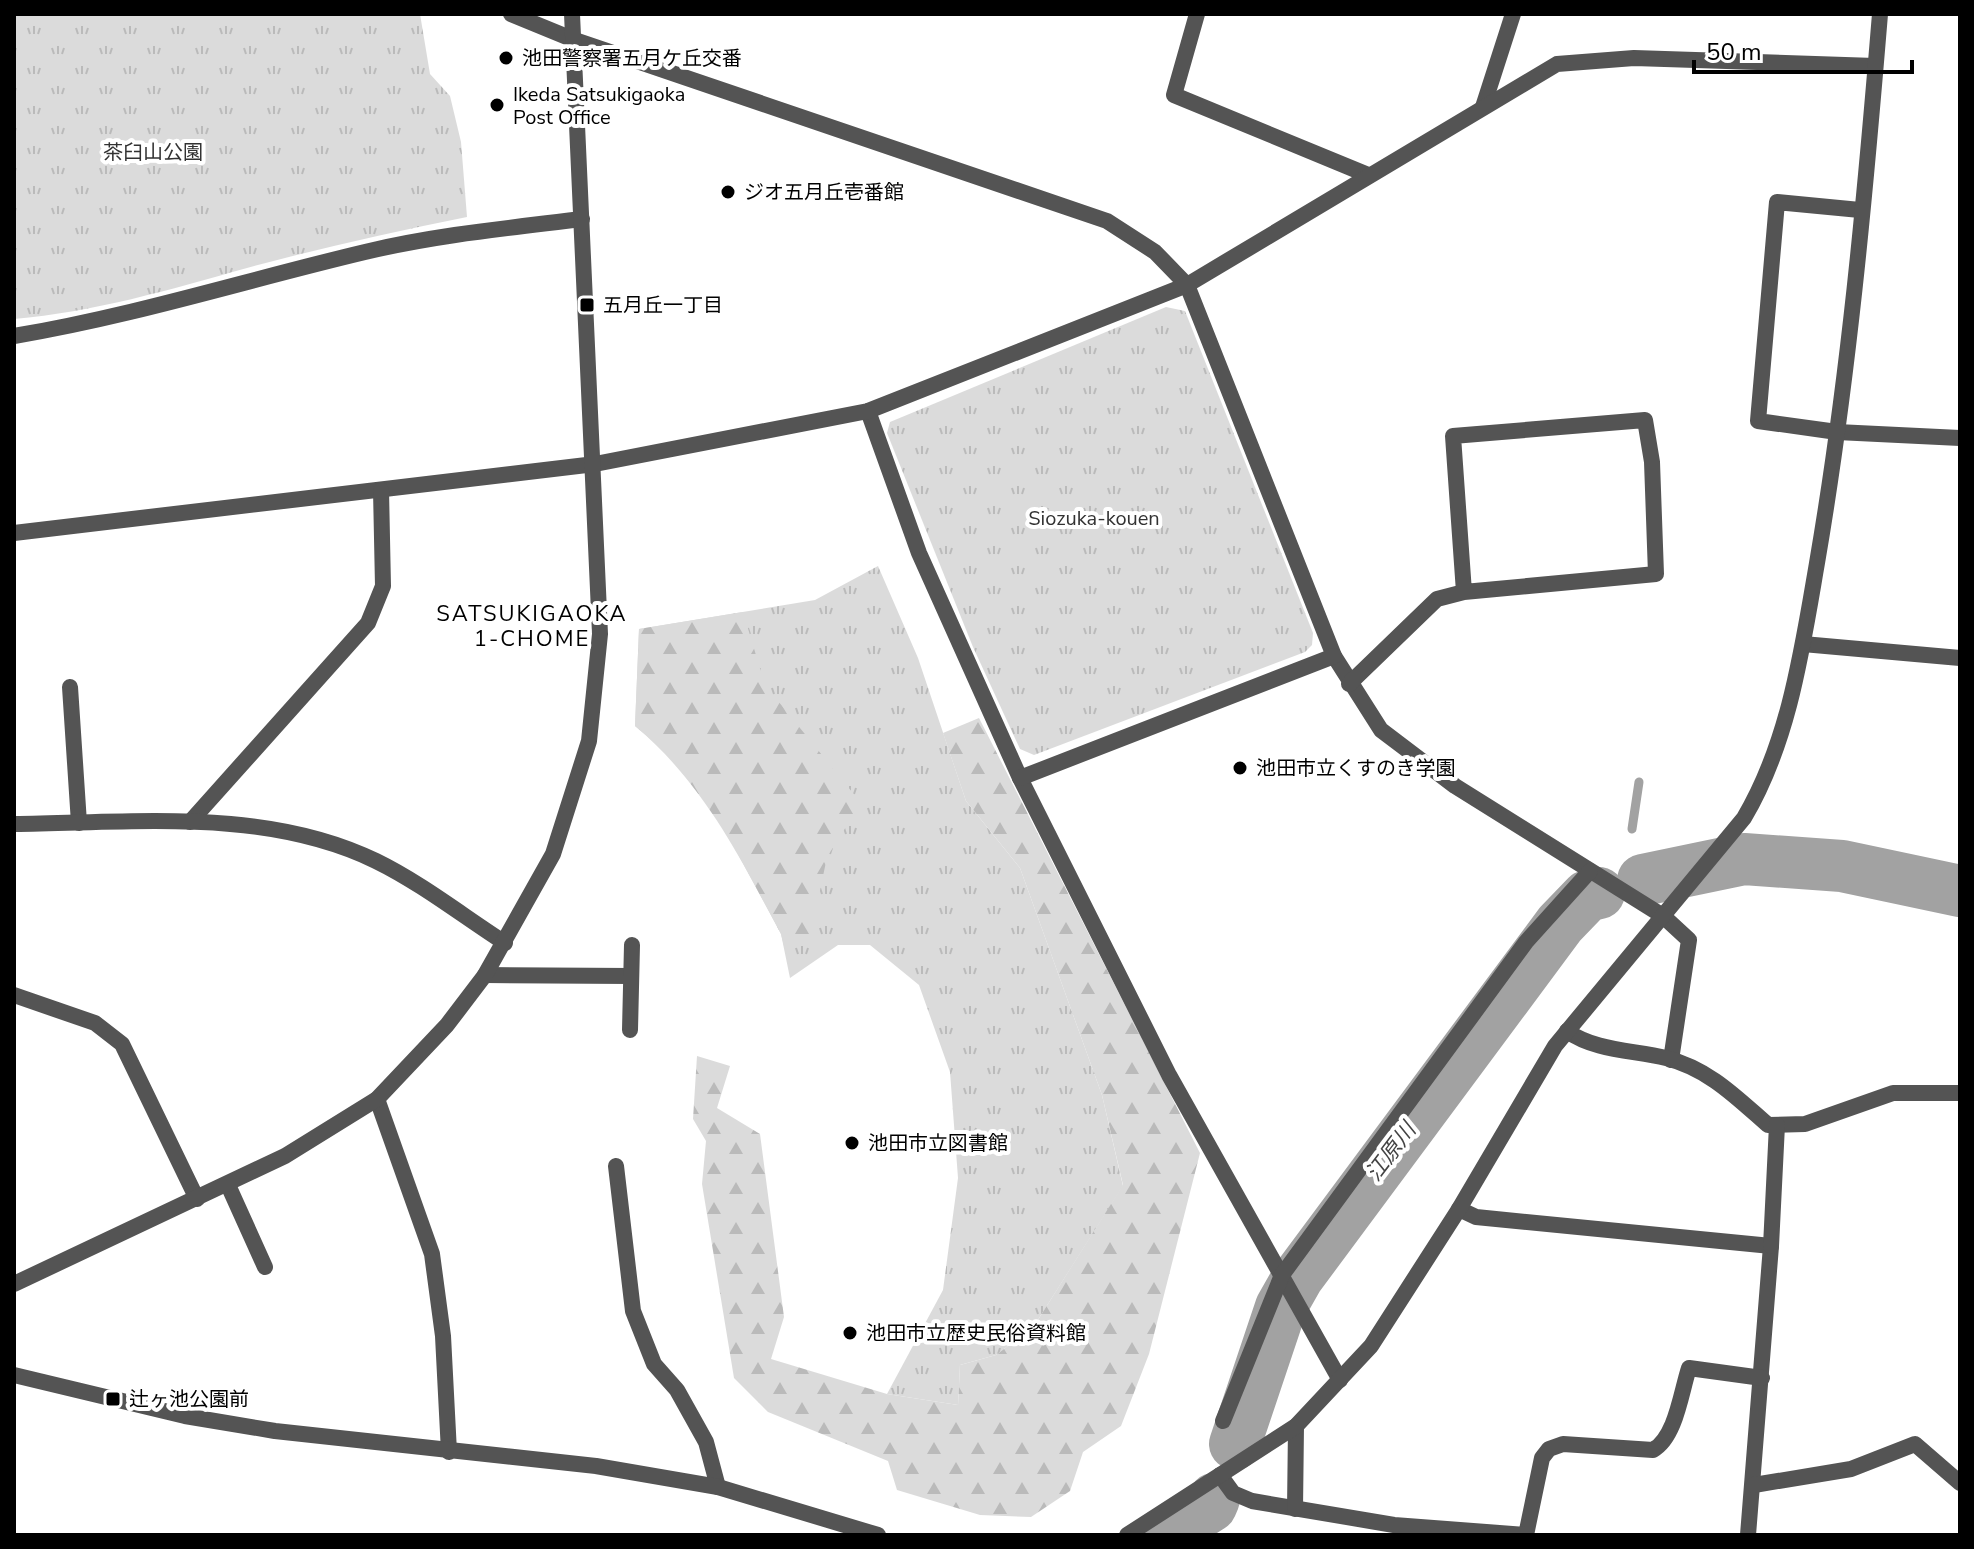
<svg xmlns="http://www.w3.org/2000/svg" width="1974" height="1549" font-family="'Nunito Sans','Noto Sans JP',sans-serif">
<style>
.grass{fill:url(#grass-tufts)}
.forest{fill:url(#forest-firs)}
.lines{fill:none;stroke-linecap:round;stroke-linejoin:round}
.stream{stroke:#a2a2a2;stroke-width:9}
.river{stroke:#a2a2a2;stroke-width:52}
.minor{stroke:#545454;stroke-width:16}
.tertiary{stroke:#545454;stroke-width:16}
.poi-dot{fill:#000;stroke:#fff;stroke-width:3}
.labels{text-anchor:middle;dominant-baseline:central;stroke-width:8;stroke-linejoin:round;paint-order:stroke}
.poi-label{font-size:20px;fill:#000;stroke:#fff;text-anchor:start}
.park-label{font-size:20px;fill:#323232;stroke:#fff}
.neighbourhood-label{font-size:22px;letter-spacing:2px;fill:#000;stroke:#fff}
.water-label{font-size:22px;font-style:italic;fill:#434343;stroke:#fff}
</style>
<defs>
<pattern id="grass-tufts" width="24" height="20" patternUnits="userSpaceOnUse" patternTransform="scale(2)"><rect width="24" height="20" fill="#dbdbdb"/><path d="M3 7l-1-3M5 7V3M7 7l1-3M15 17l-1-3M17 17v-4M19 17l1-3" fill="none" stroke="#bababa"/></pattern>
<pattern id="forest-firs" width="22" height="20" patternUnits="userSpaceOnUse" patternTransform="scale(2)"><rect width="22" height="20" fill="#dbdbdb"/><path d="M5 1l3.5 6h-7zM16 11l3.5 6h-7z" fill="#bababa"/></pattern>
</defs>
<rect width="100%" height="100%" fill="#fff"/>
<g class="grass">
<path d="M 14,14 L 420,14 L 430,74 L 450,96 L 461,142 L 467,217 C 393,232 320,248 247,268 C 169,290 94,312 14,319 Z"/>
<path d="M 1166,307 L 1185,311 L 1313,633 L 1312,645 L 1305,652 L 1034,755 L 1020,749 L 973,647 L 887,433 L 890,422 Z"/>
<path d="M 878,566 L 918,658 L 966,801 L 1020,868 L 1102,1095 L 1123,1186 L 1034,1326 L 996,1355 L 960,1365 L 958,1405 L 887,1394 L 943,1290 L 958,1178 L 950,1072 L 919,985 L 870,945 L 838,945 L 790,978 L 781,934 L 720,821 L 667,753 L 635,726 L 639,629 L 815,600 Z"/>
</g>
<g class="forest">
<path d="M 743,612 L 765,685 L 861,803 L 827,857 L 809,943 L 784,946 L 781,934 C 740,857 703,783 635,726 L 639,629 Z"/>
<path d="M 979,718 L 1200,1153 L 1149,1354 L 1121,1426 L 1083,1452 L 1070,1491 L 1031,1517 L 980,1515 L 897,1490 L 888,1461 L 768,1412 L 734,1378 L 702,1184 L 706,1141 L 693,1119 L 697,1056 L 730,1066 L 717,1108 L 760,1134 L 784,1317 L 771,1359 L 887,1394 L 958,1405 L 960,1365 L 996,1355 L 1034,1326 L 1123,1185 L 1102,1095 L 1020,868 L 966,801 L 943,733 Z"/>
</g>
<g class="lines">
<g class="stream">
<path d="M 1632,829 L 1639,782"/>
<path d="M 1587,896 L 1594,890"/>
</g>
<g class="river">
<path d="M 1643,880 L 1744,859 L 1842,866 L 1960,891"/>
<path d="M 1235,1444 L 1281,1307 L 1298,1277 L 1560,924 L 1587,896 L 1599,893"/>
<path d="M 1165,1535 L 1211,1506 L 1214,1499"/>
</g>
<g class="minor">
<path d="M 511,14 L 572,39 L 1107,221 L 1155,252 L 1187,285 L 1334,656 L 1381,730 L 1455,786 L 1663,916 L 1689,940 L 1671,1060"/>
<path d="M 1197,14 L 1174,95 L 1368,175"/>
<path d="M 1483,107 L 1513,14"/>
<path d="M 1860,210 L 1777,202 L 1758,421 L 1837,432 L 1960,438"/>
<path d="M 14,336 C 133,316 247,280 365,252 C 436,235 509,228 582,219"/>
<path d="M 868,411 L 919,553 L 1020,778 L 1169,1075 L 1340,1380"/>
<path d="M 14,533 L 595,464 L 868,411 L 1187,285 L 1557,64 L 1634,58 L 1875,66"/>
<path d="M 1803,644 L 1960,658"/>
<path d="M 1349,684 L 1437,599 L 1464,592 L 1656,574 L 1652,462 L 1645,420 L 1453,436 L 1464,592"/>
<path d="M 70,687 L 79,823"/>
<path d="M 1020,778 L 1334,656"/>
<path d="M 190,822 L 368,623 L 383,586 L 381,490"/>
<path d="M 14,824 C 134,823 265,807 376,861 C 421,883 463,916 505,943"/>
<path d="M 485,975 L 631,976"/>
<path d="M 14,995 L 95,1023 L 122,1044 L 197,1199"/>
<path d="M 630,1030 L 632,945"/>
<path d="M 1567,1031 C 1595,1051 1633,1050 1666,1058 C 1709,1069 1736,1097 1768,1125 L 1805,1124 L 1893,1093 L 1960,1093"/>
<path d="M 377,1099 L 432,1254 L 443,1336 L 449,1452"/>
<path d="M 616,1166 L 633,1311 L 654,1364 L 677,1390 L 706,1442 L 718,1487"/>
<path d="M 228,1185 L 265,1267"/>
<path d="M 1459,1209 L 1476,1217 L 1771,1246 L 1748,1535"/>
<path d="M 1771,1246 L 1777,1125"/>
<path d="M 1223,1421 L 1282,1275 L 1526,942 L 1590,871"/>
<path d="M 1220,1475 L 1233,1493 L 1252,1501 L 1394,1525 L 1526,1535 L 1542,1458 L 1549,1449 L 1563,1444 L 1653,1450 C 1676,1437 1681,1392 1689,1368 L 1762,1378"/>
<path d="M 1754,1485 L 1851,1469 L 1915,1444 L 1960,1483"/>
<path d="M 1295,1509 L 1296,1426"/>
</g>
<g class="tertiary">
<path d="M 14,1284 L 285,1156 L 377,1099 L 447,1025 L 485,975 L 553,854 L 589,741 L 600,634 L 572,14"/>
<path d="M 14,1375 L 185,1416 L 275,1431 L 596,1466 L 718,1487 L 878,1535"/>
<path d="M 1127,1535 L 1296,1426 L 1371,1346 L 1459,1209 L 1555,1046 L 1744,818 C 1789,742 1802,650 1817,563 C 1848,382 1865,197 1880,14"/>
</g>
</g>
<g class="poi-dot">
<circle cx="506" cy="58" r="8"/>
<circle cx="497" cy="105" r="8"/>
<circle cx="728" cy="192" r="8"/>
<rect x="579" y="297" width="16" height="16" rx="4"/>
<circle cx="1240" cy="768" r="8"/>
<circle cx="852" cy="1143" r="8"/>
<circle cx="850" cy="1333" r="8"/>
<rect x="105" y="1391" width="16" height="16" rx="4"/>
</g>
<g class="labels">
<g class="poi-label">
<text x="522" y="58">池田警察署五月ケ丘交番</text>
<text x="513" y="94">Ikeda Satsukigaoka<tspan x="513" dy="23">Post Office</tspan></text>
<text x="744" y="192">ジオ五月丘壱番館</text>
<text x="603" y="305">五月丘一丁目</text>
<text x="1256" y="768">池田市立くすのき学園</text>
<text x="868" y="1143">池田市立図書館</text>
<text x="866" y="1333">池田市立歴史民俗資料館</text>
<text x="129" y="1399">辻ヶ池公園前</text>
</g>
<g class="park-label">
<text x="153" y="152">茶臼山公園</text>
<text x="1094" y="518">Siozuka-kouen</text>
</g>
<g class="neighbourhood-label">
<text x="532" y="614">SATSUKIGAOKA<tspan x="532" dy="25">1-CHOME</tspan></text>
</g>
<g class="water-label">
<text transform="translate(1391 1152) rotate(-53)">江原川</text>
</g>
</g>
<rect width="1974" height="1549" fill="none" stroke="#000000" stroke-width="32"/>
<path d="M1694 60v12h218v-12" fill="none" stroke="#000000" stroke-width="4"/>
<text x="1706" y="60" font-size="24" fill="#000000" stroke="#ffffff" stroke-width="6" paint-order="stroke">50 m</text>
</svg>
